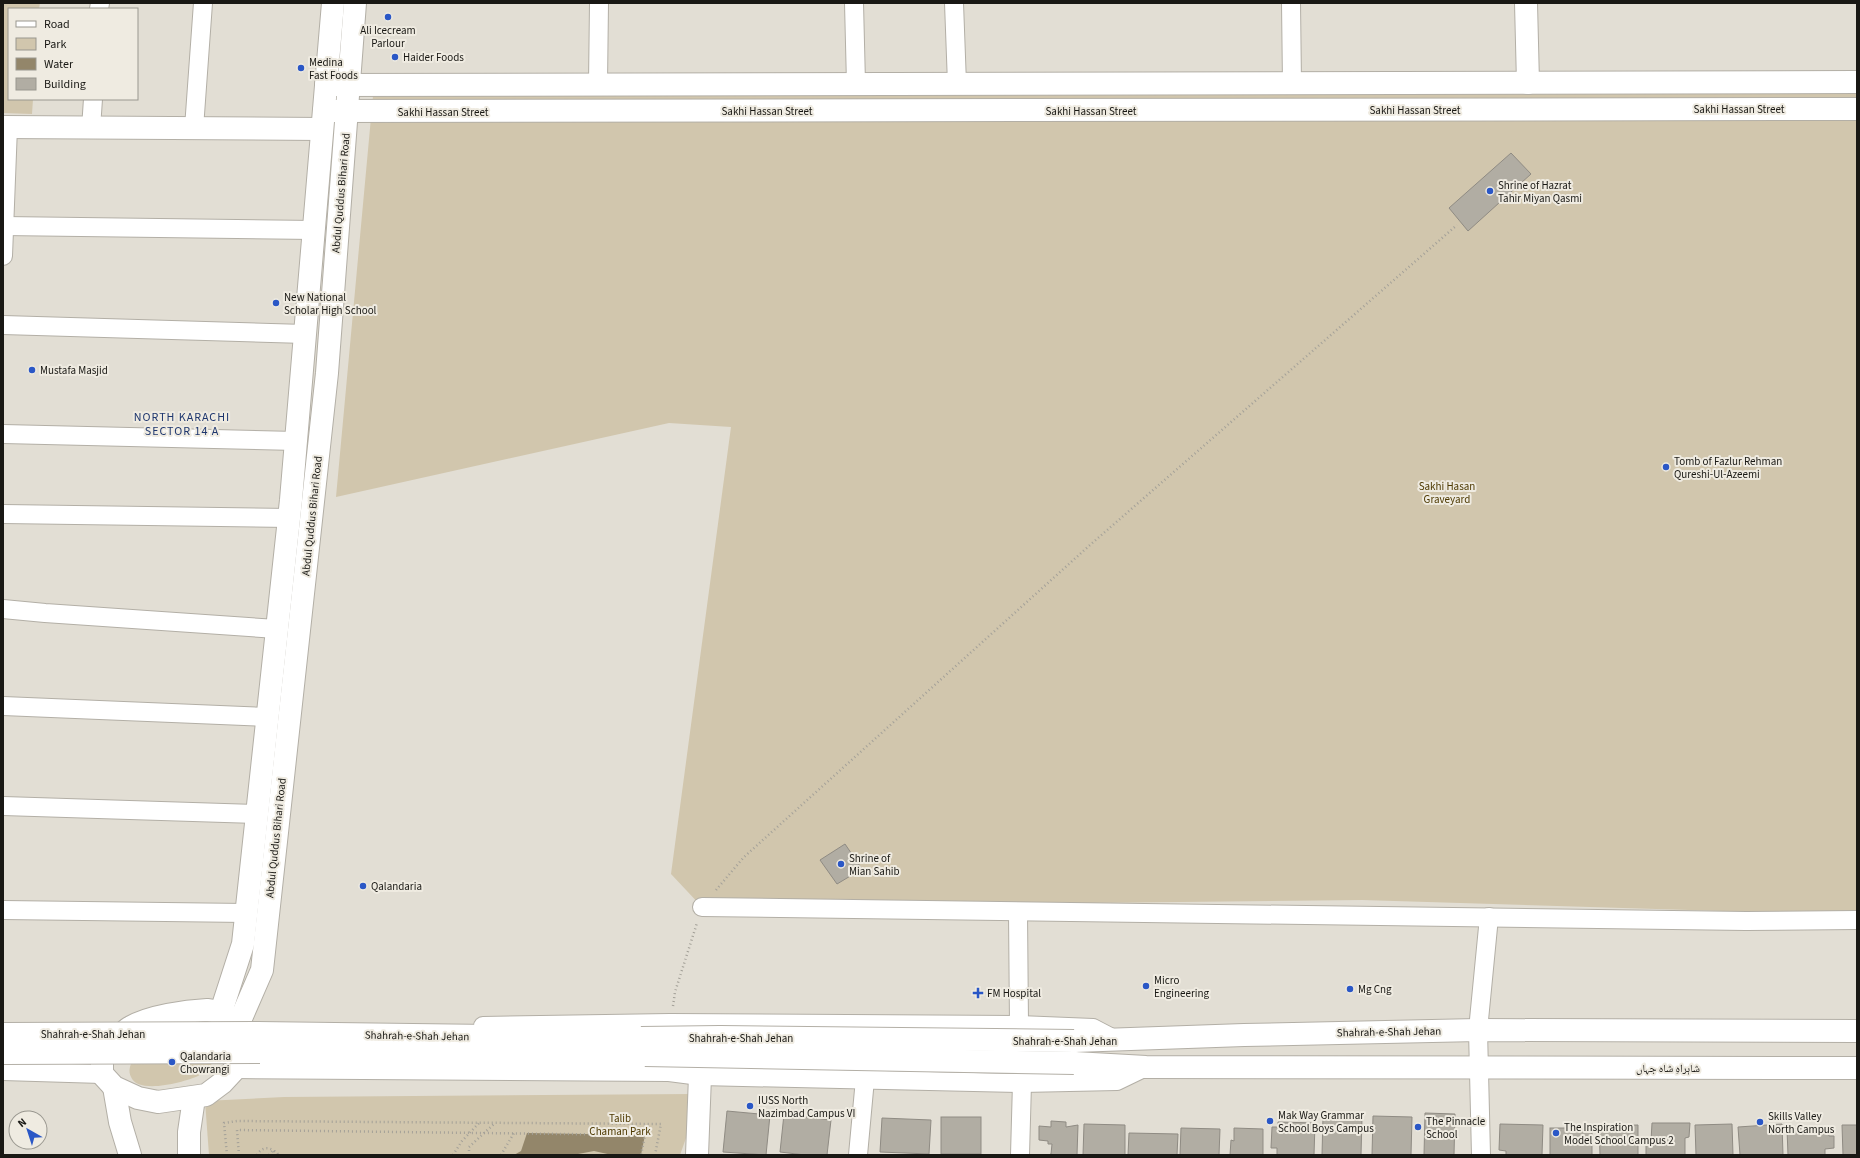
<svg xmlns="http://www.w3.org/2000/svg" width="1860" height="1158" font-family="'Source Sans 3','Noto Naskh Arabic',sans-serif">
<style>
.green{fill:#d1c6ad}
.water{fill:#93866a}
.building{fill:#b1ada3;stroke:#8f8b83}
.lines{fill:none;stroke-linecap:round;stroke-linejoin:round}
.street-casing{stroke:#b3afa6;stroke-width:20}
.secondary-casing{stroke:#b3afa6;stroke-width:24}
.path{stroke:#a3a098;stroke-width:2.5;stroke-dasharray:1 3;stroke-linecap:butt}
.street{stroke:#fff;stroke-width:18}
.secondary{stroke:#fff;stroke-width:22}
.secondary-bridge-casing{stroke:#b3afa6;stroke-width:24;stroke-linecap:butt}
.secondary-bridge{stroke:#fff;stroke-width:22}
.poi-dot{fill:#2a57c6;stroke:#efebe1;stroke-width:1.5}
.labels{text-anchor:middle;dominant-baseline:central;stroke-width:4;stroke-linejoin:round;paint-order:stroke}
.poi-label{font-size:11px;fill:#191814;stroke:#efebe1;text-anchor:start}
.street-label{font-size:11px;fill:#191814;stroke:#efebe1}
.park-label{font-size:11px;fill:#4d3900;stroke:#efebe1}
.neighbourhood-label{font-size:12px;letter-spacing:1px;fill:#1f376e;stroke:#efebe1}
</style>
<rect width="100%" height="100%" fill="#e2ded4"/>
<g class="green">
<path d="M 3,3 L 40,3 L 39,9 L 9,9 L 9,99 L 33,99 L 32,114 L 3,113 Z"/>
<path d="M 1857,82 L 1857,915 L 1362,900 L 702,907 L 671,874 L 731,427 L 669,423 L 336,497 L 374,85 Z"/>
<path d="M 216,1059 C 211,1065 205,1072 198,1076 C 185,1082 138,1095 131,1077 C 128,1071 130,1065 133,1060 Z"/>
<path d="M 692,1094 L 691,1124 L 680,1155 L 209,1155 L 205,1101 L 284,1097 Z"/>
</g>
<path class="water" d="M 527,1133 L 645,1135 L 641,1155 L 612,1155 L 594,1151 L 578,1154 L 514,1155 L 521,1151 Z"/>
<g class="building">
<path d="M 1511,153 L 1531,174 L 1468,231 L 1449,208 Z"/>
<path d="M 845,844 L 862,869 L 837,884 L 820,860 Z"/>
<path d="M 727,1111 L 770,1115 L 766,1155 L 723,1152 Z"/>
<path d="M 1425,1113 L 1455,1114 L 1454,1155 L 1424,1155 Z"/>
<path d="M 784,1114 L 831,1120 L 827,1155 L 805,1155 L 780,1152 Z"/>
<path d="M 1323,1116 L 1362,1117 L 1361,1155 L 1322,1155 Z"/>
<path d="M 1373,1116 L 1412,1117 L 1411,1155 L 1372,1155 Z"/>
<rect x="941" y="1117" width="40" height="37"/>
<path d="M 882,1118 L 931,1120 L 929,1154 L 880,1152 Z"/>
<path d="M 1051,1121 L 1066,1122 L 1066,1127 L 1078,1125 L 1077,1155 L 1048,1155 L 1051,1154 L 1052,1144 L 1048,1144 L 1048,1141 L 1039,1140 L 1039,1126 L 1051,1127 Z"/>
<path d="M 1278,1122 L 1315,1123 L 1314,1155 L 1277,1155 L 1277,1148 L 1271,1148 L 1272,1127 L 1278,1127 Z"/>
<path d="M 1652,1123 L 1690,1123 L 1689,1137 L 1685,1138 L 1685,1155 L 1646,1155 L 1646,1141 L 1651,1141 Z"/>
<path d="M 1084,1124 L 1125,1125 L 1125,1155 L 1083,1155 Z"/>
<path d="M 1500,1124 L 1543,1125 L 1542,1155 L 1506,1155 L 1506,1151 L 1499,1150 Z"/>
<path d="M 1732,1124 L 1733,1155 L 1696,1155 L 1695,1125 Z"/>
<path d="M 1782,1124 L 1783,1155 L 1740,1155 L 1738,1127 Z"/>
<path d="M 1638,1125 L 1638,1155 L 1600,1155 L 1599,1126 Z"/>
<path d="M 1842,1125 L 1857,1125 L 1857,1155 L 1843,1155 Z"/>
<path d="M 1828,1127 L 1829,1136 L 1834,1136 L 1834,1148 L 1825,1149 L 1825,1155 L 1788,1155 L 1787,1129 Z"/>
<path d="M 1181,1128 L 1220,1129 L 1219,1155 L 1180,1155 Z"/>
<path d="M 1234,1128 L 1263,1129 L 1263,1155 L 1230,1155 L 1231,1140 L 1234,1141 Z"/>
<rect x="1550" y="1128" width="42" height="27"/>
<path d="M 1129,1133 L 1178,1134 L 1177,1155 L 1128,1155 Z"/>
</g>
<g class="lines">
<g class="street-casing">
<g id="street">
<path d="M 854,3 L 856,84"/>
<path d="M 954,3 L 957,84"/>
<path d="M 1291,3 L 1292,84"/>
<path d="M 99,9 L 100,3"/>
<path d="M 598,84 L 599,3"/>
<path d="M 91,128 L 93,99"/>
<path d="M 194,128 L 203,3"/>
<path d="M 3,226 L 314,230"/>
<path d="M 3,256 L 8,127"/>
<path d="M 3,325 L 305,334"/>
<path d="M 3,434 L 296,441"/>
<path d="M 3,514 L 289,518"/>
<path d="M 3,609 L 45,613 L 277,629"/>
<path d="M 3,706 L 267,717"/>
<path d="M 3,806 L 257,814"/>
<path d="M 702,907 L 1746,921 L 1857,920"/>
<path d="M 3,910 L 246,913"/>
<path d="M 1018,912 L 1019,1025"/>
<path d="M 483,1026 L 670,1023 L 1019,1025 L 1093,1028 L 1116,1040"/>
<path d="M 235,1069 L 669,1072 L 700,1076 L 1022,1083 L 1117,1081 L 1146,1067"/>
<path d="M 3,1071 L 102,1074"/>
<path d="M 858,1155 L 865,1079"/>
<path d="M 1020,1155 L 1022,1083"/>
<path d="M 1481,1155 L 1478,1030 L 1489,917"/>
</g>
</g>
<g class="secondary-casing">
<g id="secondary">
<path d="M 1526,3 L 1528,83"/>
<path d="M 326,85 L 1857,82"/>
<path d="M 324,111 L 1857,109"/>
<path d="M 3,127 L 322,129"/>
<path d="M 207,1010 C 222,1012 235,1017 244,1030 L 242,1050 L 235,1069 L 222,1083 L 206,1095 L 158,1102 L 138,1098 L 114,1087 L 102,1074 L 102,1056 C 110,1048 121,1032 131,1027 C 150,1016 186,1011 207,1010 Z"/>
<path d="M 221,1012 L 243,944 L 291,500 L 333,3"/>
<path d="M 239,1023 L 262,970 L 327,373 L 355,3"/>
<path d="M 257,1033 L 641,1038"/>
<path d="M 1074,1041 L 1244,1035 L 1478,1030 L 1857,1031"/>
<path d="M 260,1052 L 459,1052 L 645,1055"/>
<path d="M 1074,1063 L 1146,1067 L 1857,1068"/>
<path d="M 114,1087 L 120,1122 L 130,1155"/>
<path d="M 189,1155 L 189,1132 L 194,1098"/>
<path d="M 697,1155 L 700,1076"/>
</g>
</g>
<g class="path">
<path d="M 716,890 L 744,857 L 1090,545 L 1457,225"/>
<path d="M 673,1006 L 675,992 L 697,923"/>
<path d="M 227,1155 L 224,1123 L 237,1121 L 661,1124 L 655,1155"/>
<path d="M 239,1155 L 237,1130 L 645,1135 L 641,1155"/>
<path d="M 257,1155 C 262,1146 272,1146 277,1155"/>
<path d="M 269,1155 L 273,1150 L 279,1155"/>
<path d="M 453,1155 L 462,1141 L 479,1123"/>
<path d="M 469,1155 L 469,1147 L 495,1123"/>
<path d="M 501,1155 L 514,1133"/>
</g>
<use href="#street" class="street"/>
<use href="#secondary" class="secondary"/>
<g class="secondary-bridge-casing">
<g id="secondary-bridge">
<path d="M 3,1034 L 257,1033"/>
<path d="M 641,1038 L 720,1037 L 1074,1041"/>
<path d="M 3,1053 L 260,1052"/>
<path d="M 645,1055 L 1074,1063"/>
</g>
</g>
<use href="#secondary-bridge" class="secondary-bridge"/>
</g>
<g class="poi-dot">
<circle cx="388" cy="17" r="4"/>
<circle cx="395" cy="57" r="4"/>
<circle cx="301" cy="68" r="4"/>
<circle cx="1490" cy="191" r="4"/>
<circle cx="276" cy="303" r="4"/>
<circle cx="32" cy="370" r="4"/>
<circle cx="1666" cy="467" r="4"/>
<circle cx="841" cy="864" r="4"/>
<circle cx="363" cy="886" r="4"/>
<circle cx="1146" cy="986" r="4"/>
<circle cx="1350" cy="989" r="4"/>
<path d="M976 987h4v4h4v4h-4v4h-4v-4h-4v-4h4z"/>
<circle cx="172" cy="1062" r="4"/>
<circle cx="750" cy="1106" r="4"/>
<circle cx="1270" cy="1121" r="4"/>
<circle cx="1760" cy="1122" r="4"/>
<circle cx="1418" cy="1127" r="4"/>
<circle cx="1556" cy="1133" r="4"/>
</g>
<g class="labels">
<g class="poi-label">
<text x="388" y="30" text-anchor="middle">Ali Icecream<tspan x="388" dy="13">Parlour</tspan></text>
<text x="403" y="57">Haider Foods</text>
<text x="309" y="62">Medina<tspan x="309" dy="13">Fast Foods</tspan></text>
<text x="1498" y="185">Shrine of Hazrat<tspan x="1498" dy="13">Tahir Miyan Qasmi</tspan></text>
<text x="284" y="297">New National<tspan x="284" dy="13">Scholar High School</tspan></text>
<text x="40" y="370">Mustafa Masjid</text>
<text x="1674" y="461">Tomb of Fazlur Rehman<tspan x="1674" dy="13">Qureshi-Ul-Azeemi</tspan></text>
<text x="849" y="858">Shrine of<tspan x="849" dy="13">Mian Sahib</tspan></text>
<text x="371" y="886">Qalandaria</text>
<text x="1154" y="980">Micro<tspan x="1154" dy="13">Engineering</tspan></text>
<text x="1358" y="989">Mg Cng</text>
<text x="987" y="993">FM Hospital</text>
<text x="180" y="1056">Qalandaria<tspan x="180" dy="13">Chowrangi</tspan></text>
<text x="758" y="1100">IUSS North<tspan x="758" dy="13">Nazimbad Campus VI</tspan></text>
<text x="1278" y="1115">Mak Way Grammar<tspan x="1278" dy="13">School Boys Campus</tspan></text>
<text x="1768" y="1116">Skills Valley<tspan x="1768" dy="13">North Campus</tspan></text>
<text x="1426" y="1121">The Pinnacle<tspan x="1426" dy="13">School</tspan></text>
<text x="1564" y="1127">The Inspiration<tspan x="1564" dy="13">Model School Campus 2</tspan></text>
</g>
<g class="street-label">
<text x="1739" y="109">Sakhi Hassan Street</text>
<text x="1415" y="110">Sakhi Hassan Street</text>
<text x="767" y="111">Sakhi Hassan Street</text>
<text x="1091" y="111">Sakhi Hassan Street</text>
<text x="443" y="112">Sakhi Hassan Street</text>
<text transform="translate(341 193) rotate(-85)">Abdul Quddus Bihari Road</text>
<text transform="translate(312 516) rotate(-84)">Abdul Quddus Bihari Road</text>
<text transform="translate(276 838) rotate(-84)">Abdul Quddus Bihari Road</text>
<text transform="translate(1389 1032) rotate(-1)">Shahrah-e-Shah Jehan</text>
<text x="93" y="1034">Shahrah-e-Shah Jehan</text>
<text transform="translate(417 1036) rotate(1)">Shahrah-e-Shah Jehan</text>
<text x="741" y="1038">Shahrah-e-Shah Jehan</text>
<text x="1065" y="1041">Shahrah-e-Shah Jehan</text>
<text x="1668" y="1068">شاہراہِ شاہ جہاں</text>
</g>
<g class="park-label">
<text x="1447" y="486">Sakhi Hasan<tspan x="1447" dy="13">Graveyard</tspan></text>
<text x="620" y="1118">Talib<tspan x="620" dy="13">Chaman Park</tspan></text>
</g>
<g class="neighbourhood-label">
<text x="182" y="417">NORTH KARACHI<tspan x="182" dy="14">SECTOR 14 A</tspan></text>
</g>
</g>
<rect width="1860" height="1158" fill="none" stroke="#191814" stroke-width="8"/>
<rect x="8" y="8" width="130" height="92" fill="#efebe1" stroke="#99978f"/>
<rect x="16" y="21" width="20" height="6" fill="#ffffff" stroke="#99978f"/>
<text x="44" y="28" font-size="12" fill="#191814">Road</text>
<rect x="16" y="38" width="20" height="12" fill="#d1c6ad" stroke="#99978f"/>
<text x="44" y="48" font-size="12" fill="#191814">Park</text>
<rect x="16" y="58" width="20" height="12" fill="#93866a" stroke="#99978f"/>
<text x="44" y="68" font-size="12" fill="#191814">Water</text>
<rect x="16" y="78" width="20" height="12" fill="#b1ada3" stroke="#99978f"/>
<text x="44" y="88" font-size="12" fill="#191814">Building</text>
<g transform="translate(28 1130) rotate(321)"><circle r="19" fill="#efebe1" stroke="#99978f"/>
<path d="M0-3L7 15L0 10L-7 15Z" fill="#2a57c6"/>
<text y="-6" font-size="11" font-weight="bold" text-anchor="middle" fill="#191814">N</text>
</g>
</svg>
